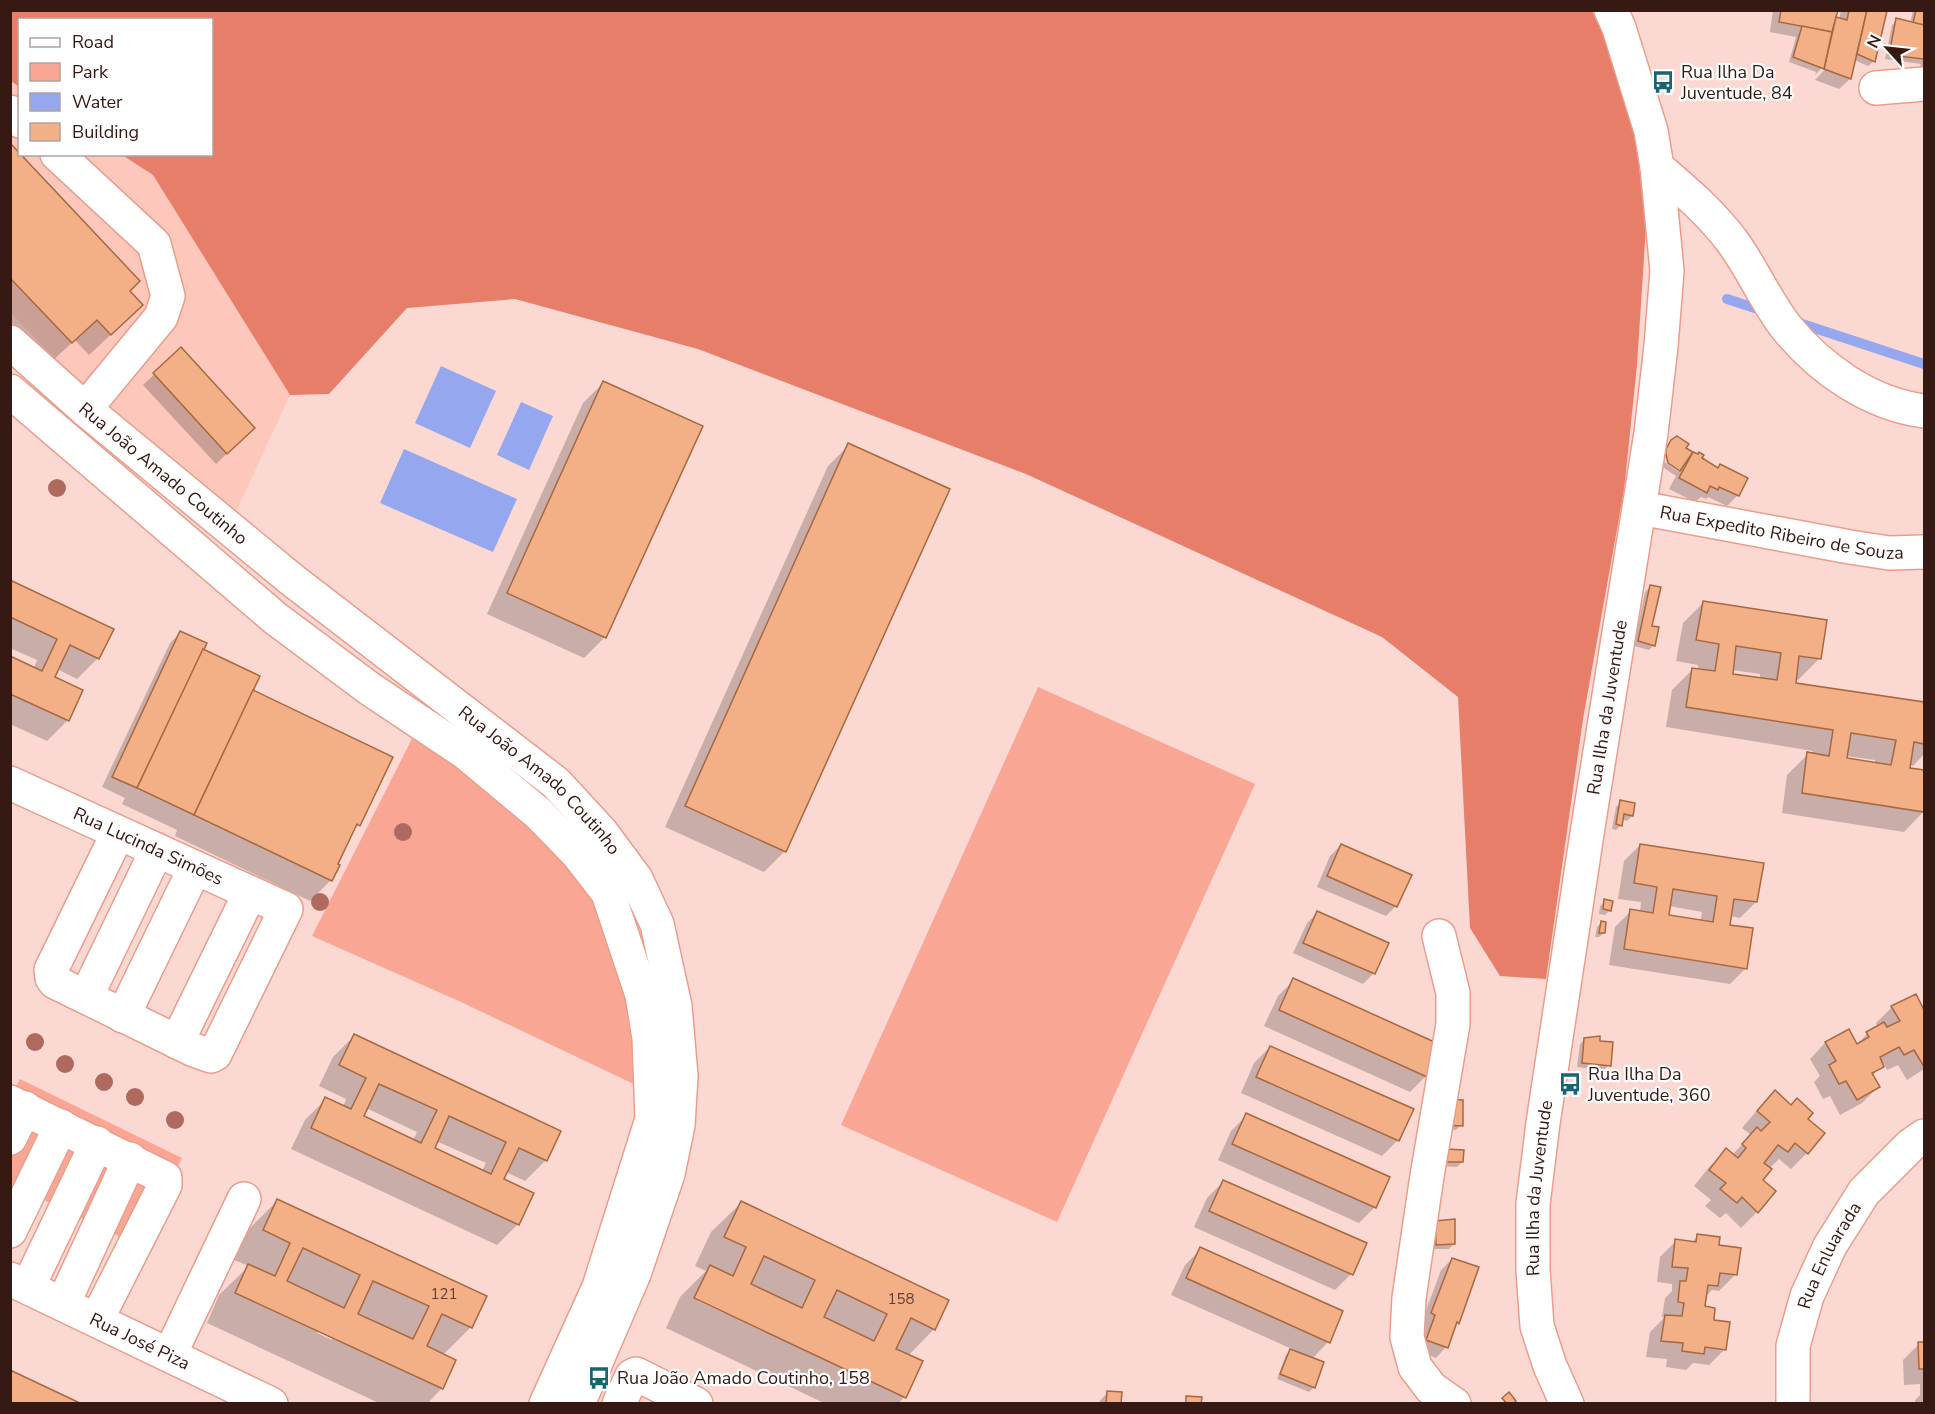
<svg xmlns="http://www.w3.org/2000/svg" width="1935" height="1414" font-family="'Nunito Sans',sans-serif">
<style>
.built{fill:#fdc7bb}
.green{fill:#faa695}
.forest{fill:#e77e6a}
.water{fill:#94a7ef}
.shadow{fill:#0003;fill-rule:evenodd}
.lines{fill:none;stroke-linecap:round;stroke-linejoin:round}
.stream{stroke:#94a7ef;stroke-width:10}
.building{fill:#f3af86;stroke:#a76841;stroke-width:1.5;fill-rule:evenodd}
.minor-casing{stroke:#eb9d8d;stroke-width:36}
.minor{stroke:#fff;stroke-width:33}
.tree{fill:#ae6a5f}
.labels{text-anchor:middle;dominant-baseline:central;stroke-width:4.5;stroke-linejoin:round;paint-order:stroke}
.number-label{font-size:15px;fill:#663e30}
.poi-label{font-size:18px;fill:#371913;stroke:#fff;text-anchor:start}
.street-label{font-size:18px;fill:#371913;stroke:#fff}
</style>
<rect width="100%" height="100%" fill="#fbd9d2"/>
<path class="built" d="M 10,81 L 19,87 L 20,154 L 122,155 L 153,175 L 290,395 L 236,512 L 61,365 L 11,313 Z"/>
<g class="green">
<path d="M 1038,687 L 1255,784 L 1057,1222 L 841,1125 Z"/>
<path d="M 425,713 L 573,835 L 661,1097 L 461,1002 L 312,936 Z"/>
<path d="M 20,1079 L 182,1158 L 139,1246 L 11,1184 L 10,1098 Z"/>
</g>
<path class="forest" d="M 10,11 L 1592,11 L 1603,32 L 1634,124 L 1646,227 L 1637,365 L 1624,490 L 1583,719 L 1546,979 L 1500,976 L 1470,928 L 1458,697 L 1382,637 L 1026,474 L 698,349 L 515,299 L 407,308 L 329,394 L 290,395 L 153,175 L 122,155 L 212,154 L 212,20 L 20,20 L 19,87 L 11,81 Z"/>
<g class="water">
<path d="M 441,366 L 496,391 L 470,448 L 415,423 Z"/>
<path d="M 521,402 L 553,416 L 529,470 L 497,455 Z"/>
<path d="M 404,449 L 517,499 L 493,552 L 380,503 Z"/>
</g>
<g class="shadow">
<path d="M 1773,10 L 1836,10 L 1834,19 L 1839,20 L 1841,10 L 1884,10 L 1886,12 L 1873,62 L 1868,66 L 1854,60 L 1850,79 L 1839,89 L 1815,80 L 1830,64 L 1828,62 L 1815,75 L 1816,72 L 1789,62 L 1796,37 L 1770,32 Z"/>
<path d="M 1913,10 L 1924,10 L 1924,68 L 1919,68 L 1921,64 L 1885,59 L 1892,25 L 1897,20 L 1910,24 Z"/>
<path d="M 10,145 L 128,291 L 120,326 L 89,355 L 75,340 L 50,363 L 10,321 Z"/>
<path d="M 181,349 L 242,439 L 216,464 L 143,385 Z"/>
<path d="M 604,382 L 605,637 L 584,658 L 487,614 L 583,403 Z"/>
<path d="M 1672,441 L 1697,456 L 1738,495 L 1727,506 L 1708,497 L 1706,499 L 1701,497 L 1695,502 L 1669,489 L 1676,476 L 1664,468 L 1663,461 L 1679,472 L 1679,469 L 1662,455 Z"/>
<path d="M 849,445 L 785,851 L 764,872 L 665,827 L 828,466 Z"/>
<path d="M 10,582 L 98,658 L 77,679 L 57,669 L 53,677 L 81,691 L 68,720 L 47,741 L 10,724 L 10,657 L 34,668 L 37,660 L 10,648 Z"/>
<path d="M 1650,587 L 1651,627 L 1654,645 L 1649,650 L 1634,646 L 1645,592 Z"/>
<path d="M 1704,602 L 1819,659 L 1798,680 L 1794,679 L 1794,684 L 1924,703 L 1924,754 L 1913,766 L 1909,765 L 1908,769 L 1924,772 L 1924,811 L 1904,832 L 1782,813 L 1787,775 L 1808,754 L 1812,755 L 1813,751 L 1666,727 L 1672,690 L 1693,669 L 1698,670 L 1698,665 L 1676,661 L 1683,623 ZM 1732,670 L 1760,674 L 1760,679 L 1731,675 ZM 1846,756 L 1875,760 L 1875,764 L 1845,760 Z"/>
<path d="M 181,632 L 251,691 L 359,825 L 351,832 L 331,880 L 310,901 L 175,836 L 177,830 L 122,804 L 125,798 L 102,787 L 170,643 Z"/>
<path d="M 1621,802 L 1632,816 L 1627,821 L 1621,819 L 1621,825 L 1616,830 L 1612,829 L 1616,807 Z"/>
<path d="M 1341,845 L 1396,906 L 1386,916 L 1317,887 L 1330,856 Z"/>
<path d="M 1640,845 L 1756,902 L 1740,918 L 1730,916 L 1729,926 L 1746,968 L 1730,984 L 1609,965 L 1615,927 L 1631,911 L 1640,912 L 1641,902 L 1618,899 L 1624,861 ZM 1669,906 L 1702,912 L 1700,922 L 1667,917 Z"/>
<path d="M 1605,901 L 1610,910 L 1605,915 L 1599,914 L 1600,906 Z"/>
<path d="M 1317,913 L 1374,973 L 1363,984 L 1293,953 L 1307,923 Z"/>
<path d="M 1602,922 L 1604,933 L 1599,937 L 1595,937 L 1597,927 Z"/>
<path d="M 1294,980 L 1426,1076 L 1410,1092 L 1264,1026 L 1278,996 Z"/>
<path d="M 1915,996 L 1924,1013 L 1924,1069 L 1907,1080 L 1898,1065 L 1887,1070 L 1884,1064 L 1872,1076 L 1878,1087 L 1862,1103 L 1840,1115 L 1830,1096 L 1823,1099 L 1814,1082 L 1820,1076 L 1810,1059 L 1825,1043 L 1848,1031 L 1856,1045 L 1867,1034 L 1879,1027 L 1876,1023 L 1892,1007 Z"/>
<path d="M 354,1036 L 546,1160 L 525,1181 L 506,1172 L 502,1180 L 518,1224 L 497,1245 L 291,1149 L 305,1120 L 326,1099 L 343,1107 L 346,1099 L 319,1086 L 333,1057 ZM 366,1108 L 417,1132 L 413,1140 L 362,1116 ZM 436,1141 L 486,1163 L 482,1171 L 433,1149 Z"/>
<path d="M 1585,1039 L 1609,1065 L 1604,1070 L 1577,1067 L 1580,1044 Z"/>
<path d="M 1270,1047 L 1398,1140 L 1382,1156 L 1241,1093 L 1254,1063 Z"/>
<path d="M 1439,1106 L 1461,1125 L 1456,1130 L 1437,1129 Z"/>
<path d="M 1759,1108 L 1806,1119 L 1807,1153 L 1791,1169 L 1779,1159 L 1769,1169 L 1761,1180 L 1757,1212 L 1741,1228 L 1726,1213 L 1720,1218 L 1705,1206 L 1711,1200 L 1694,1186 L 1710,1166 L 1726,1150 L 1732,1155 L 1751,1135 L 1742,1128 Z"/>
<path d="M 1247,1115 L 1375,1207 L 1359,1223 L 1218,1160 L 1231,1131 Z"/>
<path d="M 1441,1155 L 1462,1162 L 1457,1167 L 1441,1166 Z"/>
<path d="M 1223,1182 L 1365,1244 L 1351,1274 L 1335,1290 L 1194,1227 L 1207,1198 Z"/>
<path d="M 278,1200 L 471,1327 L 443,1355 L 442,1388 L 427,1404 L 381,1404 L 207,1323 L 219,1295 L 249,1266 L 234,1260 L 248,1230 ZM 319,1330 L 332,1336 L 332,1340 L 317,1333 Z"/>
<path d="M 741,1203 L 947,1300 L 934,1329 L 908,1356 L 904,1397 L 898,1404 L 826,1404 L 666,1328 L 680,1297 L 706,1271 L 695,1266 L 711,1232 ZM 699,1299 L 724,1310 L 724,1313 L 698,1301 Z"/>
<path d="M 1431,1227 L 1454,1244 L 1449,1249 L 1432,1249 Z"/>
<path d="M 1698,1236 L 1718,1246 L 1735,1275 L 1719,1291 L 1712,1290 L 1705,1297 L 1704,1307 L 1725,1349 L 1709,1365 L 1693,1363 L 1686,1370 L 1666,1367 L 1667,1359 L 1646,1357 L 1650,1332 L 1664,1318 L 1662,1317 L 1665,1298 L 1672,1291 L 1672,1284 L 1657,1282 L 1660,1257 L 1676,1241 L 1691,1243 Z"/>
<path d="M 1201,1249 L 1328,1342 L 1312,1359 L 1314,1387 L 1309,1392 L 1277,1379 L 1286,1355 L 1292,1349 L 1171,1295 L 1185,1265 Z"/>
<path d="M 1452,1259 L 1477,1268 L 1457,1323 L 1454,1327 L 1446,1347 L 1436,1358 L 1416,1350 L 1425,1325 L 1421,1324 L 1441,1270 Z"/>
<path d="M 1919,1344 L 1924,1344 L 1924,1404 L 1915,1404 L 1915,1400 L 1920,1395 L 1920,1384 L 1904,1385 L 1903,1360 Z"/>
<path d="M 1107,1393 L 1120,1404 L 1097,1404 Z"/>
</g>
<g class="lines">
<g class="stream">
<path d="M 1727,299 L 1767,312"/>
<path d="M 1793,321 L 1924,364"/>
</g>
</g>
<g class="building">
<path d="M 1781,10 L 1838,10 L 1832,32 L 1779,22 Z"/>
<path d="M 1849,10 L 1867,10 L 1851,79 L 1824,69 L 1836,17 L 1847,20 Z"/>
<path d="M 1867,10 L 1887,11 L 1875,62 L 1857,54 Z"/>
<path d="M 1916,10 L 1924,10 L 1924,25 L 1913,23 Z"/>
<path d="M 1896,18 L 1924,25 L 1924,59 L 1889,55 Z"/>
<path d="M 1802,26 L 1832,32 L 1824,69 L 1793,57 Z"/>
<path d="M 10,143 L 140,281 L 130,291 L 143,305 L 111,335 L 97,320 L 72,343 L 10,278 Z"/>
<path d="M 181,347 L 255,428 L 227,454 L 153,373 Z"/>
<path d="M 603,381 L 703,426 L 606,638 L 507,593 Z"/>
<path d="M 1677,436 L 1689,444 L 1686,448 L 1693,452 L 1680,471 L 1668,463 L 1666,454 L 1666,449 L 1671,440 Z"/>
<path d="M 848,443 L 950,489 L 786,852 L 685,806 Z"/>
<path d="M 1693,452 L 1698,454 L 1699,452 L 1704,455 L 1702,458 L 1718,468 L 1720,464 L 1748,478 L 1739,496 L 1719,487 L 1718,490 L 1710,486 L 1707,493 L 1679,478 Z"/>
<path d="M 10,580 L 114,629 L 99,659 L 70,645 L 55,677 L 83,690 L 69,721 L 10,694 L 10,656 L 42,671 L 57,639 L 10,617 Z"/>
<path d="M 1650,585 L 1661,587 L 1652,626 L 1659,627 L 1655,646 L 1638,641 Z"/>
<path d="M 1703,601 L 1827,620 L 1821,659 L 1799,656 L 1796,683 L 1924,702 L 1924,744 L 1914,742 L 1910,768 L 1924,770 L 1924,812 L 1802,793 L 1807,752 L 1829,756 L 1833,730 L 1686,707 L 1692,668 L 1715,671 L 1719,644 L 1696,640 ZM 1736,646 L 1781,653 L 1777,680 L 1733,674 ZM 1851,733 L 1896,740 L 1891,765 L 1847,758 Z"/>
<path d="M 180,631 L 207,643 L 137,788 L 112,777 Z"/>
<path d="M 203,649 L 260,676 L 194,815 L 137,788 Z"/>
<path d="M 253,690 L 393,757 L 360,826 L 357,824 L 338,864 L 340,865 L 332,881 L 194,815 Z"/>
<path d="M 1620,800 L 1635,803 L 1633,816 L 1624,814 L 1622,826 L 1616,824 Z"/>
<path d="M 1341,844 L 1412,875 L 1397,907 L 1327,876 Z"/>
<path d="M 1640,844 L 1764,863 L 1757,902 L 1734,899 L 1730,925 L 1753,928 L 1747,969 L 1624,949 L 1630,909 L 1653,913 L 1657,887 L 1634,883 ZM 1673,889 L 1717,896 L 1713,922 L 1669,915 Z"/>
<path d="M 1604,899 L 1613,901 L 1611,911 L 1603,909 Z"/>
<path d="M 1317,911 L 1389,943 L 1375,974 L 1303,943 Z"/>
<path d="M 1601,921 L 1606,922 L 1605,933 L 1599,933 Z"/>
<path d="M 1293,978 L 1441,1045 L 1427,1077 L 1279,1010 Z"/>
<path d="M 1916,994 L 1924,1010 L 1924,1064 L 1923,1065 L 1914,1050 L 1904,1055 L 1899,1047 L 1880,1057 L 1884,1067 L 1872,1073 L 1880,1087 L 1857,1100 L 1846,1081 L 1839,1084 L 1829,1065 L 1836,1061 L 1825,1042 L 1849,1029 L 1857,1044 L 1869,1037 L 1866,1032 L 1884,1022 L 1887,1027 L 1900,1021 L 1891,1006 Z"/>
<path d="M 354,1034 L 561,1131 L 547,1161 L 519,1148 L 504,1179 L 534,1193 L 519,1225 L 311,1128 L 325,1097 L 351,1109 L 366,1078 L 339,1065 ZM 379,1084 L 437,1110 L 421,1143 L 364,1116 ZM 449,1116 L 506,1142 L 491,1174 L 435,1148 Z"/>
<path d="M 1600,1036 L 1600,1041 L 1613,1042 L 1611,1066 L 1582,1063 L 1584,1038 Z"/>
<path d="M 1270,1046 L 1414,1109 L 1399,1141 L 1256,1077 Z"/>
<path d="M 1775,1090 L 1791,1105 L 1797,1098 L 1813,1113 L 1808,1119 L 1825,1133 L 1808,1154 L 1795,1143 L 1788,1152 L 1778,1145 L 1764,1163 L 1772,1169 L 1763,1180 L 1776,1191 L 1758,1213 L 1742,1197 L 1737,1203 L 1720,1189 L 1726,1183 L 1709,1170 L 1726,1148 L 1738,1158 L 1746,1148 L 1742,1144 L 1757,1127 L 1761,1131 L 1770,1122 L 1757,1111 Z"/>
<path d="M 1443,1099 L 1463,1100 L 1463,1126 L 1441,1125 Z"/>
<path d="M 1246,1113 L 1390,1177 L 1376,1208 L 1232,1144 Z"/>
<path d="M 1446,1149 L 1464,1150 L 1463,1162 L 1445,1162 Z"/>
<path d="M 1223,1180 L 1367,1243 L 1353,1275 L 1209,1211 Z"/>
<path d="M 277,1199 L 487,1296 L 472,1328 L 442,1314 L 427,1346 L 456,1360 L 443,1389 L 235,1293 L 248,1264 L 275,1276 L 290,1243 L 263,1230 ZM 303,1248 L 360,1275 L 344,1308 L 287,1281 ZM 373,1281 L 429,1306 L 413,1339 L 358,1314 Z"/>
<path d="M 741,1201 L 949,1300 L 935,1330 L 911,1318 L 896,1349 L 923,1361 L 906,1398 L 694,1298 L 710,1265 L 733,1276 L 746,1247 L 724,1237 ZM 764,1256 L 815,1280 L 802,1308 L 751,1284 ZM 837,1290 L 887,1314 L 874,1341 L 824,1317 Z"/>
<path d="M 1455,1219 L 1455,1244 L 1436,1245 L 1435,1221 Z"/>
<path d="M 1697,1234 L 1720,1237 L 1719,1245 L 1741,1248 L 1737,1275 L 1720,1273 L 1718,1286 L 1708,1285 L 1705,1306 L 1715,1308 L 1714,1320 L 1730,1322 L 1726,1350 L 1705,1347 L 1704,1354 L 1682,1351 L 1683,1343 L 1661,1341 L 1665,1315 L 1682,1316 L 1684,1303 L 1678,1302 L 1680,1281 L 1686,1281 L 1688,1268 L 1672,1267 L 1675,1239 L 1696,1242 Z"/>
<path d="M 1200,1247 L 1343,1311 L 1330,1343 L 1186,1278 Z"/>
<path d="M 1452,1258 L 1479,1267 L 1459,1324 L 1457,1322 L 1448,1348 L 1426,1340 L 1435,1315 L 1431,1313 Z"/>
<path d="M 1918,1342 L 1924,1342 L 1924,1369 L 1919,1369 Z"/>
<path d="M 1290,1349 L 1324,1362 L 1315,1388 L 1280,1374 Z"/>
<path d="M 10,1370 L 82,1404 L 10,1404 Z"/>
<path d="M 1107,1391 L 1122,1392 L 1121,1404 L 1106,1404 Z"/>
<path d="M 1509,1392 L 1516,1401 L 1513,1404 L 1507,1404 L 1502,1398 Z"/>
<path d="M 1186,1396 L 1202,1397 L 1201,1404 L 1186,1404 Z"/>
</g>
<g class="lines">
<g class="minor-casing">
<g id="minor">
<path d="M 1876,88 L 1924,84"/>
<path d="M 10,112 L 20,121"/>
<path d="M 57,154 L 154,244 L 168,296 L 161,317 L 85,409"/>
<path d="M 1657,167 C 1684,190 1710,212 1732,241 C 1752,268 1765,300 1786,327 C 1820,369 1870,404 1924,411"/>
<path id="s1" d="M 10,342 L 85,409 L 291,579 L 556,783 L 602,833 L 636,879 L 657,924 L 675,1006 L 681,1076 L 678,1125 L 668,1174 L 634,1274 L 578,1404"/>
<path d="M 10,391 L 275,618 L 370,689 L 466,753 L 538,813 L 577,853 L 608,893 L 642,995 L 649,1038 L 652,1119 L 599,1287 L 546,1404"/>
<path id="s2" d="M 1640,508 L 1850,547 L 1889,553 L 1924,552"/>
<path id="s3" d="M 10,783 L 286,909 L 215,1054 L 211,1056 L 194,1050 L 55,982 L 52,978 L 51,970 L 118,833"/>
<path d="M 1439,936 L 1453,993 L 1453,1024 L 1427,1176 L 1409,1298 L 1407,1337 L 1415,1367 L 1431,1388 L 1454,1404"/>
<path d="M 86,997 L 157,850"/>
<path d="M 123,1016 L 195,868"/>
<path d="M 177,1042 L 250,893"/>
<path d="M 10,1102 L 165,1178 L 165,1185 L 97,1319"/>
<path d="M 10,1138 L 25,1108"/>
<path d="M 10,1231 L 61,1126"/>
<path id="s4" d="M 10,1279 L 271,1404"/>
<path d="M 28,1287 L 97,1143"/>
<path d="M 63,1304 L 130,1159"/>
<path d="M 170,1354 L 244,1199"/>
<path d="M 619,1404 L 632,1376 L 636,1374 L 696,1404"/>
<path id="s5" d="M 1567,1404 L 1550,1366 L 1537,1326 L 1533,1270 L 1533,1204 L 1543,1123 L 1588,827 L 1651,433 L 1661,346 L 1667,271 L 1657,167 L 1651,131 L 1619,28 L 1611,10"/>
<path id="s6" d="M 1793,1404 L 1793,1346 L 1807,1296 L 1830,1246 L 1864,1192 L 1911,1145 L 1924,1136"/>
</g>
</g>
<use href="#minor" class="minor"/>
</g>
<g class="tree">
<circle cx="57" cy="488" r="9"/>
<circle cx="403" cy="832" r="9"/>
<circle cx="320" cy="902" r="9"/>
<circle cx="35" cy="1042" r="9"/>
<circle cx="65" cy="1064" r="9"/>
<circle cx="104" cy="1082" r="9"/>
<circle cx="135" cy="1097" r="9"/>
<circle cx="175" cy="1120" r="9"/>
</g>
<defs>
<g id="bus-bare" transform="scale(1.8)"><path d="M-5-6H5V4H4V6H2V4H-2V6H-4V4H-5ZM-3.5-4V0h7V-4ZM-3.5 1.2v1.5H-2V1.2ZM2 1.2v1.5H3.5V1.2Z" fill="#1a6470" stroke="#fff" stroke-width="2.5" paint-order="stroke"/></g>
</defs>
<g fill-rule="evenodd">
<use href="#bus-bare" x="1663" y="82"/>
<use href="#bus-bare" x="1570" y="1084"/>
<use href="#bus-bare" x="599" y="1378"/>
</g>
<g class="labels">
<g class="number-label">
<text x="444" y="1294">121</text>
<text x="901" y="1299">158</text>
</g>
<g class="poi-label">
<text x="1681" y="72">Rua Ilha Da<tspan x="1681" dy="21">Juventude, 84</tspan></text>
<text x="1588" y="1074">Rua Ilha Da<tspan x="1588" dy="21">Juventude, 360</tspan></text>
<text x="617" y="1378">Rua João Amado Coutinho, 158</text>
</g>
<g class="street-label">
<text stroke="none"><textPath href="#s1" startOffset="202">Rua João Amado Coutinho</textPath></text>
<text stroke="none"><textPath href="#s2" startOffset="144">Rua Expedito Ribeiro de Souza</textPath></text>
<text stroke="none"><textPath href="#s5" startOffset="708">Rua Ilha da Juventude</textPath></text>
<text stroke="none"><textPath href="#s1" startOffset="688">Rua João Amado Coutinho</textPath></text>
<text stroke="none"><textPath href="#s3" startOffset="152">Rua Lucinda Simões</textPath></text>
<text stroke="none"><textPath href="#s5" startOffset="222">Rua Ilha da Juventude</textPath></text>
<text stroke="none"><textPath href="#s6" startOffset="156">Rua Enluarada</textPath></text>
<text stroke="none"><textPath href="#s4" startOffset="144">Rua José Piza</textPath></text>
</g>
</g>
<rect width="1935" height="1414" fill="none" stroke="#371913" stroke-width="24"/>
<rect x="18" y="18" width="195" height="138" fill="#ffffff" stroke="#afa3a1" stroke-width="1.5"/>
<rect x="30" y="38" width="30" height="9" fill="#ffffff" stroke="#afa3a1" stroke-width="1.5"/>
<text x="72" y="48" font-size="18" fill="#371913">Road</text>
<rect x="30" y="63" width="30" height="18" fill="#faa695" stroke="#afa3a1" stroke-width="1.5"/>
<text x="72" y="78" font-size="18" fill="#371913">Park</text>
<rect x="30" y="93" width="30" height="18" fill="#94a7ef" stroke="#afa3a1" stroke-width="1.5"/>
<text x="72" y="108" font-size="18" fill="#371913">Water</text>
<rect x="30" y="123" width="30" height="18" fill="#f3af86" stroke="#afa3a1" stroke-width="1.5"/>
<text x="72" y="138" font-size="18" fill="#371913">Building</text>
<g transform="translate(1887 48) rotate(297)" stroke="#ffffff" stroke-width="4.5" paint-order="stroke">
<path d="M0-4.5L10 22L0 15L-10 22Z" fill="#371913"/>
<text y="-9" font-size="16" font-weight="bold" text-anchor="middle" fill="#371913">N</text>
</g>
</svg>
